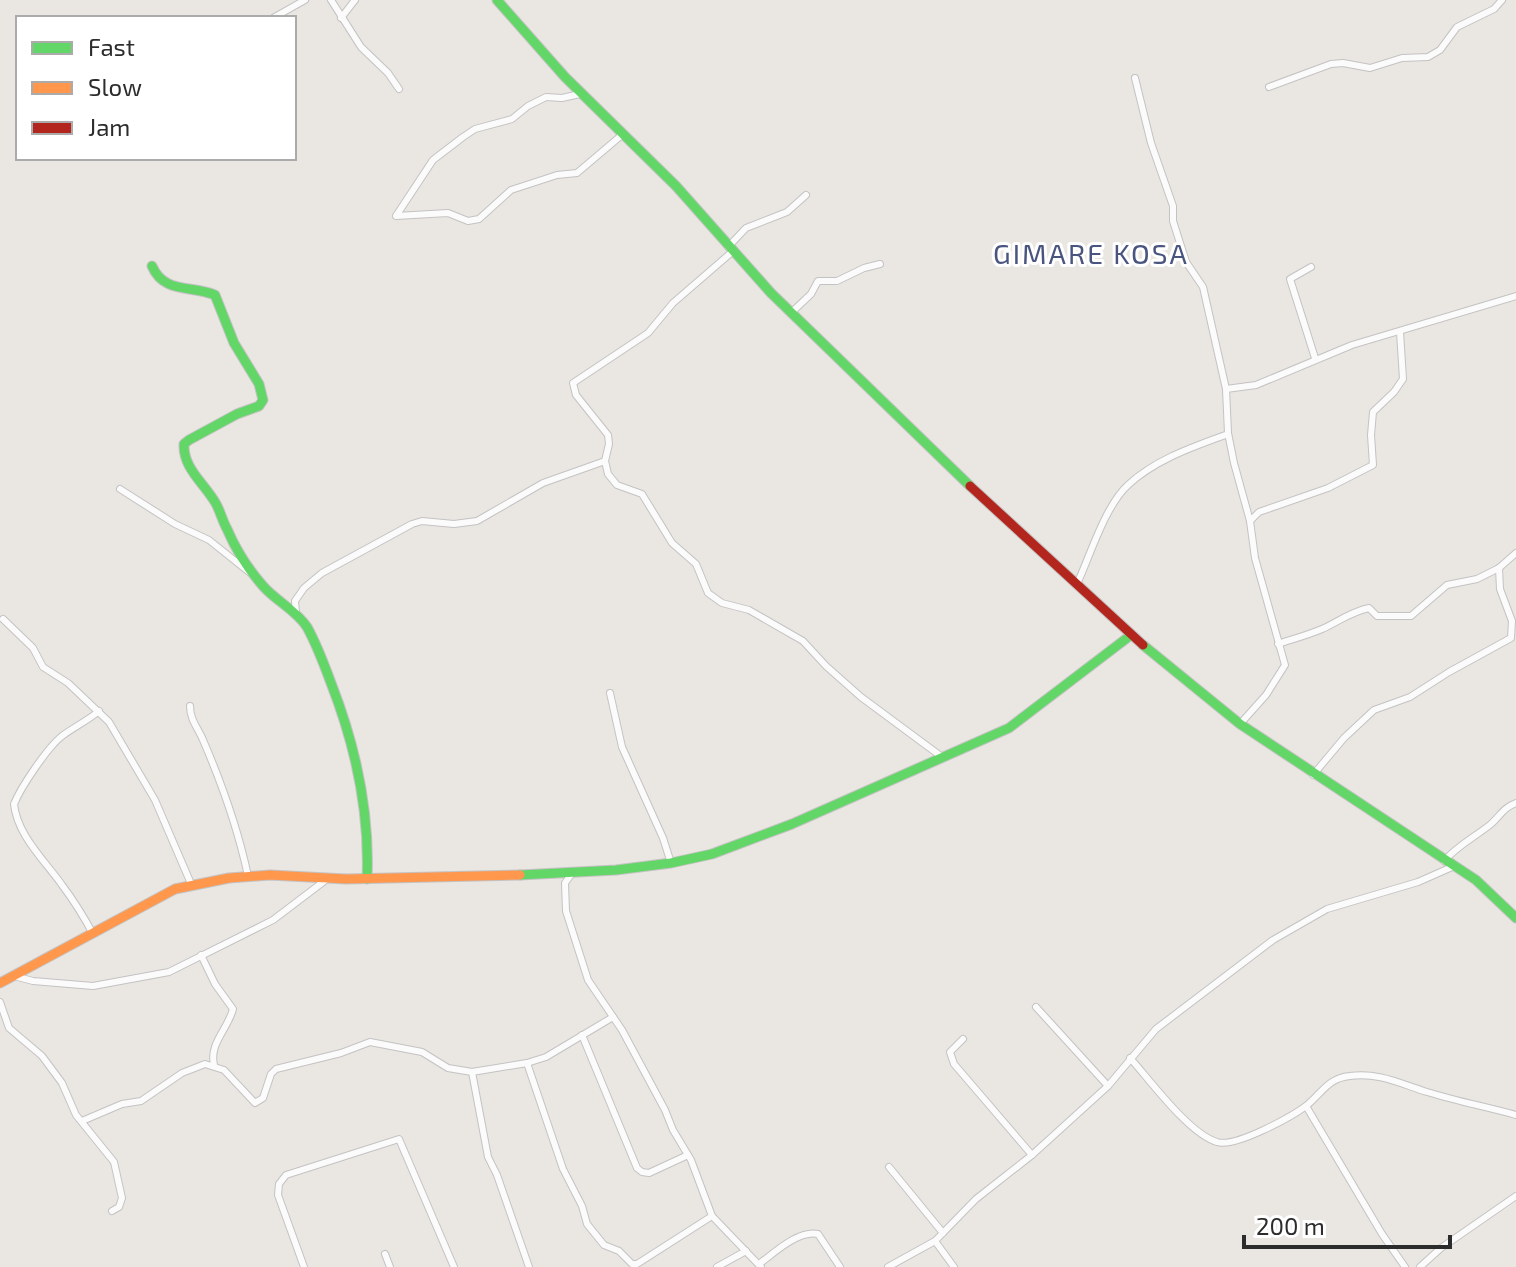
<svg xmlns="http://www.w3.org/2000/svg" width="1516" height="1267" font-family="'Exo 2',sans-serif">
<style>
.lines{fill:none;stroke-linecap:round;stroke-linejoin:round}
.street-casing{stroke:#c4c3c3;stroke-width:8}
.fast-casing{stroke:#c4c3c3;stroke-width:11}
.slow-casing{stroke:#c4c3c3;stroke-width:11}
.jam-casing{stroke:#c4c3c3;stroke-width:11}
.street{stroke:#fcfbfb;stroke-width:6}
.fast{stroke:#63d668;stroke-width:9}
.slow{stroke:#ff974d;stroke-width:9}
.jam{stroke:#b3261e;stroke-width:9}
.labels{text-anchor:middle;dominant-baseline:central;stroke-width:6;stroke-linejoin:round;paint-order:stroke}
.quarter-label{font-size:28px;letter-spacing:2px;fill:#4a557f;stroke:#fff}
</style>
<rect width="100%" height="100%" fill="#eae6e2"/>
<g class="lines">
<g class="street-casing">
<g id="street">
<path d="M 331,0 L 361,47 L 388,73 L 399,89"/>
<path d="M 273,18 L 305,0"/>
<path d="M 341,18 L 355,0"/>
<path d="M 1135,78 L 1151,143 L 1173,206 L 1173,221 L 1186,262 L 1203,287 L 1226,389 L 1228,433 L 1234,463 L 1250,521 L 1255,558 L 1285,665 L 1266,695 L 1240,724"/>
<path d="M 1269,87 L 1331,64 L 1343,63 L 1370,68 L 1402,58 L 1428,57 L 1440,50 L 1457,27 L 1494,9 L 1502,0"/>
<path d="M 580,94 L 562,98 L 546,97 L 528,106 L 512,119 L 475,129 L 463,137 L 433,160 L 396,216 L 448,213 L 468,221 L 479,219 L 511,190 L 557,175 L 577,173 L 623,134"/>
<path d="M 728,247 L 746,228 L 787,212 L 806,195"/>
<path d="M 732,252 L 673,303 L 648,333 L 573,383 L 576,395 L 608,435 L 609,444 L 605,461 L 608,474 L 617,485 L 642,494 L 672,543 L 696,564 L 708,593 L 722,603 L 749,610 L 803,641 L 826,666 L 861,697 L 942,757"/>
<path d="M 1311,267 L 1290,279 L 1315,358"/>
<path d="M 791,313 L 811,294 L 818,281 L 837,281 L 864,268 L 880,264"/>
<path d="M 1226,389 L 1256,385 L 1352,345 L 1516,296"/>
<path d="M 120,489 L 175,524 L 209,540 L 249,572"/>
<path d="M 1250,521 L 1259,512 L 1328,488 L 1373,465 L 1371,435 L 1373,412 L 1394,392 L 1403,379 L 1400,332"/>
<path d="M 1077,584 C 1090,556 1105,506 1128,485 C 1156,459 1193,447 1228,434"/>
<path d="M 296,612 L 295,601 L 304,588 L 322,573 L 412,524 L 422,521 L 454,524 L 477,521 L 543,483 L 605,461"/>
<path d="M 3,619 L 33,648 L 43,667 L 68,683 L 109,722 L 155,800 L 192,886"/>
<path d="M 1278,644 C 1293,639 1308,635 1322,629 C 1338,622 1350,612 1369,608 L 1377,616 L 1411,616 L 1447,585 L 1477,579 L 1499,568 L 1516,553"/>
<path d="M 610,693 L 622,747 L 663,838 L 671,863"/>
<path d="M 190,706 C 190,720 198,728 203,740 C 222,784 238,829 248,876"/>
<path d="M 1313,775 L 1344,738 L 1374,710 L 1410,697 L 1449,672 L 1511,638 L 1512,621 L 1500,589 L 1499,568"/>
<path d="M 1444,861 C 1458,845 1475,837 1491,824 C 1501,815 1503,808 1516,803"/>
<path d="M 573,872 L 565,883 L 566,911 L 588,980 L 622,1030 L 665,1110 L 673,1130 L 691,1160 L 712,1216 L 761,1267"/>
<path d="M 93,934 C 84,917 74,901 62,885 C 45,861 17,835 14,804 C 21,787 47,748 62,736 C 74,727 87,721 99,711"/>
<path d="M 201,955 L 215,984 L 233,1009 C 228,1029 209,1043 214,1065"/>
<path d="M 14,976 L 33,981 L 93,986 L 169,972 L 273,920 L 327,879"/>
<path d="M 0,1002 L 9,1028 L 42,1056 L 62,1083 L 76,1115 L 114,1162 L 122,1198 L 119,1207 L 112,1211"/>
<path d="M 1036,1007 L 1108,1086"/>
<path d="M 582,1035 L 637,1168 L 642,1172 L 649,1173 L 688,1155"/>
<path d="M 963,1039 L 950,1052 L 954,1064 L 1032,1155"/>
<path d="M 1130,1058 C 1150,1080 1189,1134 1217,1142 C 1235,1148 1291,1117 1306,1106 C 1322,1093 1328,1078 1350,1076 C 1378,1072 1401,1084 1427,1092 C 1456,1101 1487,1107 1516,1115"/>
<path d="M 527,1063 L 563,1169 L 582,1206 L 587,1224 L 604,1245 L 619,1251 L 632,1264 L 637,1264 L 712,1216"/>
<path d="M 472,1072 L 488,1157 L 497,1175 L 529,1267"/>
<path d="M 1306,1106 L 1382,1234 L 1405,1267"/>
<path d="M 82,1121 L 122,1104 L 141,1101 L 182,1073 L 205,1064 L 224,1070 L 255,1103 L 263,1098 L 271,1074 L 276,1069 L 341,1053 L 370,1042 L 422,1052 L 448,1068 L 472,1072 L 527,1063 L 546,1057 L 613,1017"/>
<path d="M 889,1167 L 943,1233"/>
<path d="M 935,1241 L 976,1199 L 1032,1155 L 1108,1086 L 1156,1029 L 1273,940 L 1327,909 L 1418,882 L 1452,867"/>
<path d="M 385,1254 L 390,1267"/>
<path d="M 759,1264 C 774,1253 798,1230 818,1234 L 840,1267"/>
<path d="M 304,1267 L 278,1195 L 279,1184 L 286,1175 L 399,1139 L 454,1267"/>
<path d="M 717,1267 L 746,1251"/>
<path d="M 888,1267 L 935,1241 L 954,1267"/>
<path d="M 1420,1267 L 1441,1248 L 1516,1196"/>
</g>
</g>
<g class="fast-casing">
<g id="fast">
<path d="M 497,0 L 565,77 L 676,186 L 771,293 L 970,486"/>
<path d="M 152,266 C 164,294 191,285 215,295 L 234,343 L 259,384 L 263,400 L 259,406 L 237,414 L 189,440 L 184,444 C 183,468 203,482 215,502 C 220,510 222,520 227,529 C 236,550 248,569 263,586 C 276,601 296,610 307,627 C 317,645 324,664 331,683 C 356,747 370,811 367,879"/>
<path d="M 1143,645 L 1240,724 L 1476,880 L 1516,918"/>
<path d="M 520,875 L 616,870 L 671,863 L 712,854 L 792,824 L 1009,728 L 1131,635"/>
</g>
</g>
<g class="slow-casing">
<path id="slow" d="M 0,983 L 175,889 L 229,878 L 270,875 L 346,879 L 520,875"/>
</g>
<g class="jam-casing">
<path id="jam" d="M 970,486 L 1143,645"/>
</g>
<use href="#street" class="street"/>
<use href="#fast" class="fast"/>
<use href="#slow" class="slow"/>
<use href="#jam" class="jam"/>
</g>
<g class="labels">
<g class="quarter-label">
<text x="1091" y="253">GIMARE KOSA</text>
</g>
</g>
<rect x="16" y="16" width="280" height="144" fill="#ffffff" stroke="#ababab" stroke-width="2"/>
<rect x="32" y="42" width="40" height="12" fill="#63d668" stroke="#ababab" stroke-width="2"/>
<text x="88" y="56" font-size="24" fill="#2c2c2c">Fast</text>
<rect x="32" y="82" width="40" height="12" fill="#ff974d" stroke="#ababab" stroke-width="2"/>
<text x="88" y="96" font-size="24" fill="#2c2c2c">Slow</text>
<rect x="32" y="122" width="40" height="12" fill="#b3261e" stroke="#ababab" stroke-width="2"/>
<text x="88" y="136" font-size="24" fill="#2c2c2c">Jam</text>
<path d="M1244 1235v12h206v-12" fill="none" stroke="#2c2c2c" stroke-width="4"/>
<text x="1256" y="1235" font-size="24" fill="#2c2c2c" stroke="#ffffff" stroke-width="6" paint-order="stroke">200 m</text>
</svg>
